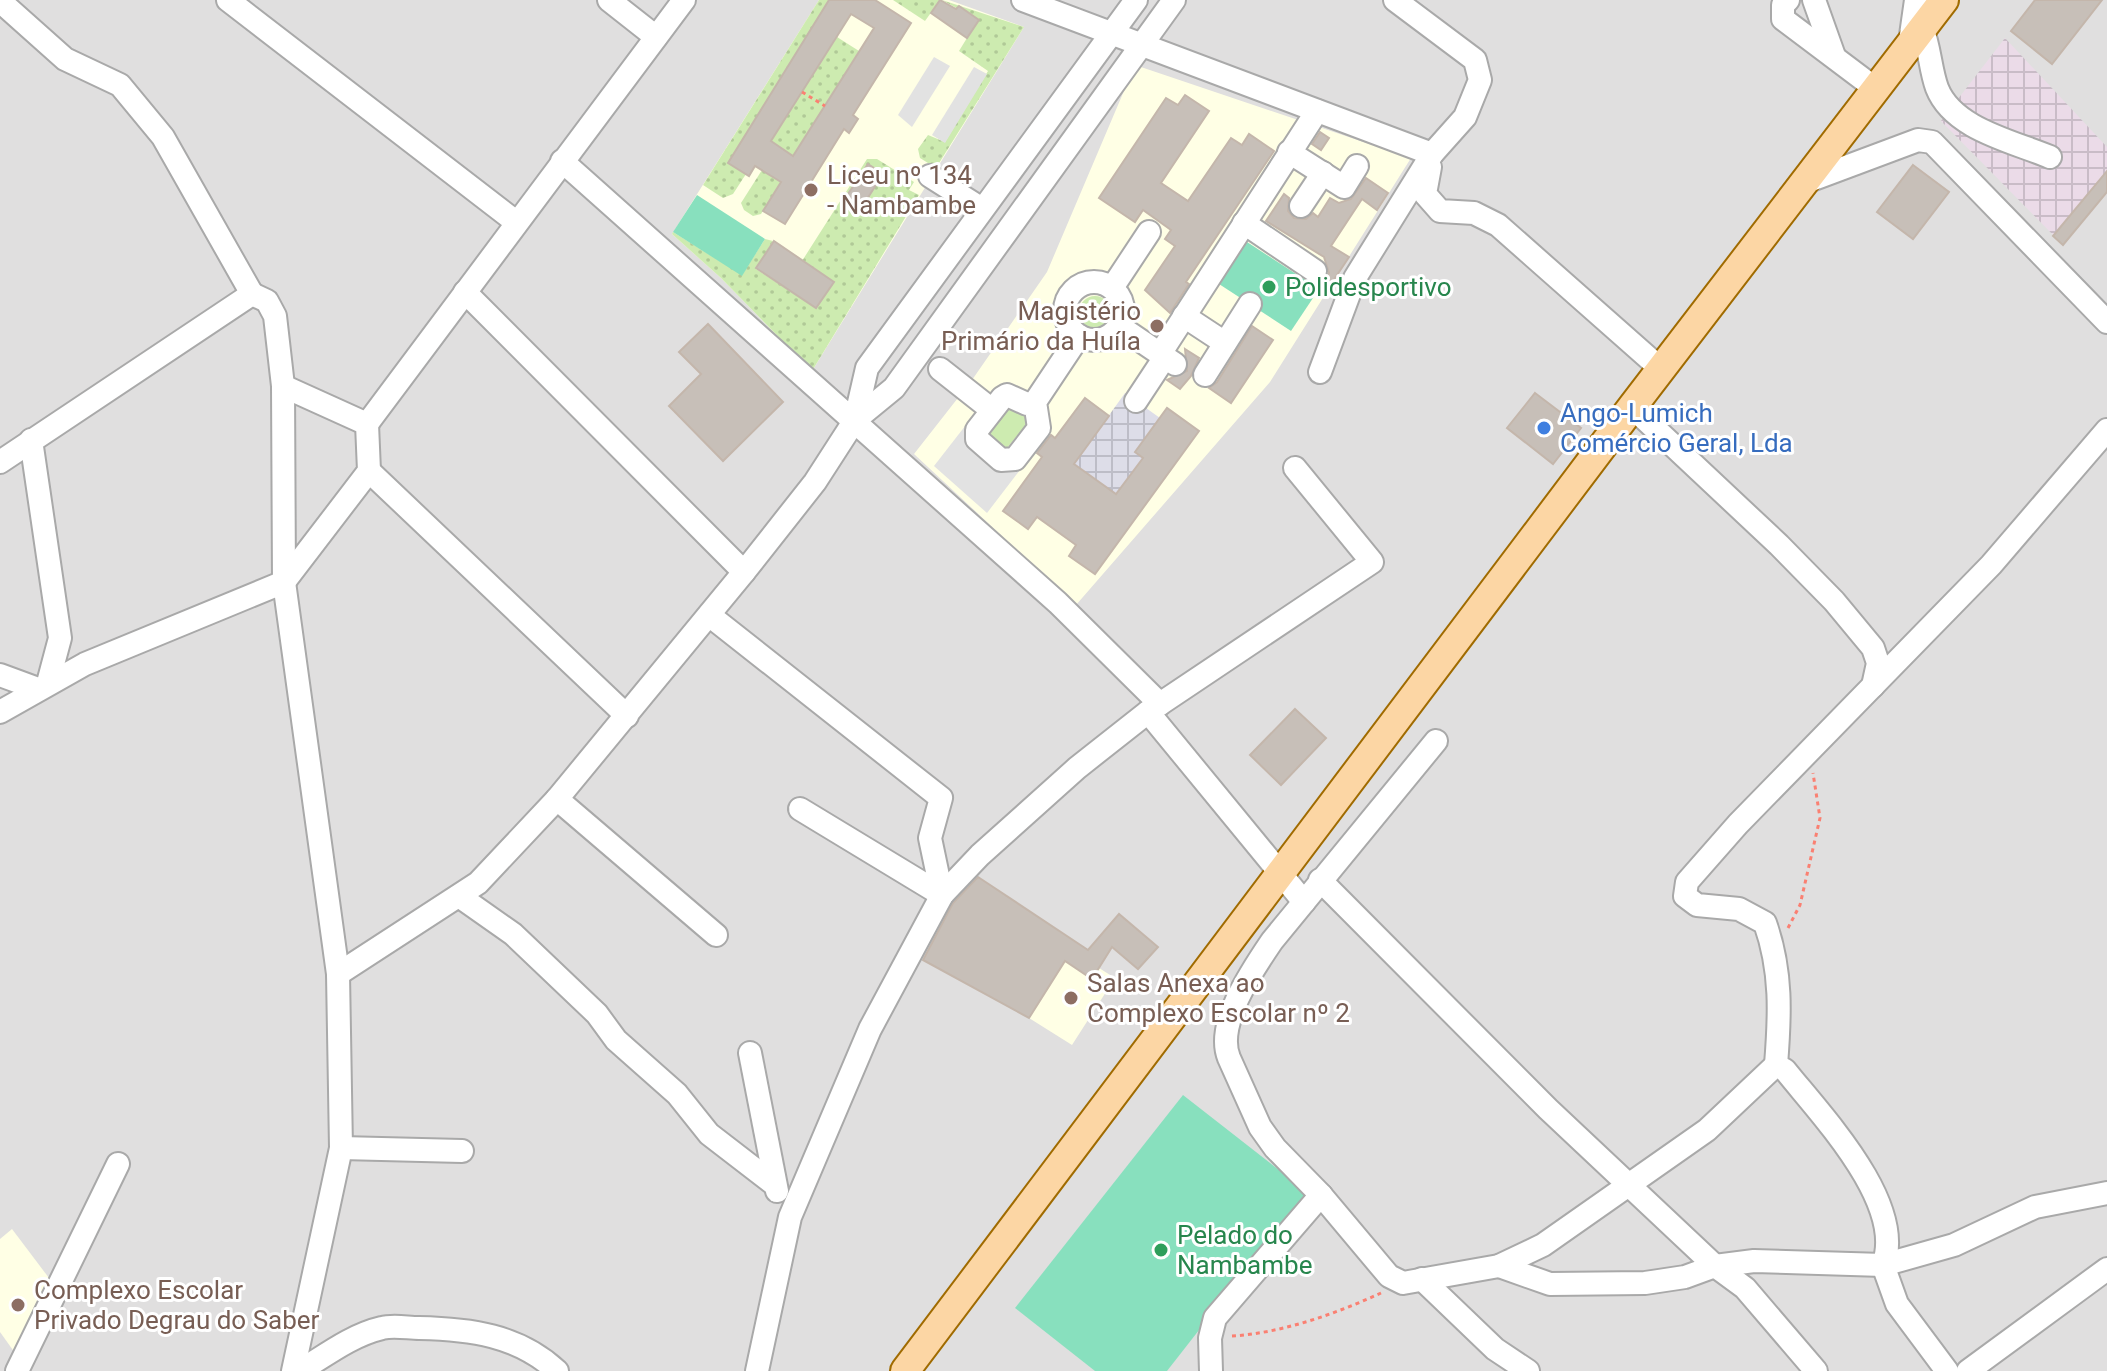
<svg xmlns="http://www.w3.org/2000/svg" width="2107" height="1371" font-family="Roboto,sans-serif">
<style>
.residential{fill:#e0dfdf}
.industrial{fill:url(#industrial-grid)}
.education{fill:#ffffe5}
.grass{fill:url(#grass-dots)}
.garden{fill:#cdebb0}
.pitch{fill:#88e0be}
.parking{fill:#e2e2e2}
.plaza{fill:url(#plaza-grid)}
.building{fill:#c7bfb8;stroke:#c4b6ab;stroke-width:2;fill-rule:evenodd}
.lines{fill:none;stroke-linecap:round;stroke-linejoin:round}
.minor-casing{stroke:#a9a9a9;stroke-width:26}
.major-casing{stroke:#a06b00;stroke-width:32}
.path{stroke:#fa8072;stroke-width:3;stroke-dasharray:4 4;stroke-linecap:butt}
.minor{stroke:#fff;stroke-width:22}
.major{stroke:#fcd6a4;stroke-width:28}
.education-dot{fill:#8d6e63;stroke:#fff;stroke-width:3}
.leisure-dot{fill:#2e9e5b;stroke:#fff;stroke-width:3}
.shop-dot{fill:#3f7fe0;stroke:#fff;stroke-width:3}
.labels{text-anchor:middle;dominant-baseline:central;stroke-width:6;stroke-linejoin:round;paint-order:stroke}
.education-label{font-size:26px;fill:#785e54;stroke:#fff;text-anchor:start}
.leisure-label{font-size:26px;fill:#27864d;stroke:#fff;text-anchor:start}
.shop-label{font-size:26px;fill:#366cbe;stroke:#fff;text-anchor:start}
</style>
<defs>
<pattern id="industrial-grid" width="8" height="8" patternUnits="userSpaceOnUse" patternTransform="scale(2)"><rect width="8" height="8" fill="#ebdbe8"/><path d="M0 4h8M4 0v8" fill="none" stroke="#c9bcc7"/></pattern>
<pattern id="grass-dots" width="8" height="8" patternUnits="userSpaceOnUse" patternTransform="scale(2)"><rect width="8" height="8" fill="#cdebb0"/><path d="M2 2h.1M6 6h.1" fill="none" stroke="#b0c997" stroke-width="1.8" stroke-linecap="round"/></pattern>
<pattern id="plaza-grid" width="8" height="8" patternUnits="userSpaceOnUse" patternTransform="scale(2)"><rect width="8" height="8" fill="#dddde8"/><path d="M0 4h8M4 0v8" fill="none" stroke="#bdbdc7"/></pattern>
</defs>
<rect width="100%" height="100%" fill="#f2efe9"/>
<rect class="residential" x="0" y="0" width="2107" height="1371"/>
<path class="industrial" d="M 2005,38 L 2107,147 L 2107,192 L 2063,245 L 1941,121 Z"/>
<g class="education">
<path d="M 819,0 L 949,0 L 1024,27 L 812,371 L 721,278 L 672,234 Z"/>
<path d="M 1135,65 L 1411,158 L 1270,382 L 1076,605 L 914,454 L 972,380 L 1047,272 Z"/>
<path d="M 1065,961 L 1092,978 L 1099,968 L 1115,978 L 1072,1045 L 1029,1018 Z"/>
<path d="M 12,1229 L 49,1278 L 15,1353 L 0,1332 L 0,1239 Z"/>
</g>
<g class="grass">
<path d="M 819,0 L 830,0 L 728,163 L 746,174 L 733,194 L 723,198 L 703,185 Z"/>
<path d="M 893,0 L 940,0 L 925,21 Z"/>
<path d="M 942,0 L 1024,27 L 936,168 L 920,158 L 918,149 L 928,135 L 945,142 L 988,71 L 959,51 L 978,20 Z"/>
<path d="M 837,37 L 859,51 L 793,156 L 771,141 Z"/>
<path d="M 867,159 L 877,159 L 914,182 L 909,190 L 919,195 L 812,371 L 721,278 L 672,234 L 673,232 L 742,275 L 765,239 L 773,241 L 756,269 L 816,308 L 834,282 L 802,261 Z"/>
<path d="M 762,170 L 781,182 L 761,214 L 753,216 L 744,210 L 741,203 Z"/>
</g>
<g class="garden">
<circle cx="1095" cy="312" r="16"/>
<path d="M 1014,407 L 1029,421 L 1007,448 L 988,434 L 1005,408 Z"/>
</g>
<g class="pitch">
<path d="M 697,195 L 765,239 L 742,276 L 673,232 Z"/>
<path d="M 1247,242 L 1319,289 L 1291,331 L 1219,284 Z"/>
<path d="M 1183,1095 L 1307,1192 L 1167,1371 L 1095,1371 L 1015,1308 Z"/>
</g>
<g class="parking">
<path d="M 934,57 L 950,66 L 912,127 L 898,115 Z"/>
<path d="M 974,67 L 987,74 L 945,143 L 932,135 Z"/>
<path d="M 969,421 L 1023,466 L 987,513 L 934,466 Z"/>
</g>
<path class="plaza" d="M 1125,393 L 1160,418 L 1135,452 L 1143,458 L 1116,494 L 1074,464 Z"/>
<g class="building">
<path d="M 829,0 L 875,0 L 911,23 L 853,115 L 858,119 L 849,133 L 844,129 L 785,224 L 763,211 L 781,182 L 755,166 L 749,176 L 728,163 ZM 851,14 L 874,28 L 793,156 L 771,141 Z"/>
<path d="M 940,0 L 956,9 L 959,6 L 979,20 L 967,38 L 931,13 Z"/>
<path d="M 2035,0 L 2102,0 L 2052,64 L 2011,31 Z"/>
<path d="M 1185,95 L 1209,111 L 1161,183 L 1188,201 L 1231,138 L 1242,145 L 1249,134 L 1274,151 L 1186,282 L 1189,284 L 1170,313 L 1145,290 L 1175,246 L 1165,239 L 1171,230 L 1143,210 L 1135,222 L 1099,198 L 1166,98 L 1178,105 Z"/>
<path d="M 1320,132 L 1329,138 L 1321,150 L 1312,144 Z"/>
<path d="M 868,164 L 883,174 L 862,207 L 846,197 Z"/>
<path d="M 1913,165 L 1949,192 L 1913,239 L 1877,212 Z"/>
<path d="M 2107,171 L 2107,192 L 2063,245 L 2053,236 Z"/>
<path d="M 1366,178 L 1388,193 L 1377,210 L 1362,199 L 1331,246 L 1349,257 L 1327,290 L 1319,284 L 1329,273 L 1324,257 L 1266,221 L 1284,194 L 1289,198 L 1288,211 L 1294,218 L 1306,219 L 1313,213 L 1318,217 L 1330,198 L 1339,203 L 1351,199 Z"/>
<path d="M 774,241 L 834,282 L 816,308 L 756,268 Z"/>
<path d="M 708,324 L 783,402 L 723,461 L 669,406 L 701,374 L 679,352 Z"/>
<path d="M 1252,326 L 1273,340 L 1231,403 L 1209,388 L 1217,382 Z"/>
<path d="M 1185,349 L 1199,358 L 1191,376 L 1180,389 L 1167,380 L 1187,371 Z"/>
<path d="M 1535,393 L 1581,428 L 1553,464 L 1507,428 Z"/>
<path d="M 1085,398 L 1109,416 L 1074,464 L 1116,494 L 1143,458 L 1135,452 L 1167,408 L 1199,431 L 1095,574 L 1069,556 L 1076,545 L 1037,517 L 1028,529 L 1003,511 L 1042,457 L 1037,453 L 1051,435 L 1055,438 Z"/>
<path d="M 1295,709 L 1326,738 L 1281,785 L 1250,755 Z"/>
<path d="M 978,877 L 1088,950 L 1119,914 L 1158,947 L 1138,969 L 1112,947 L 1092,979 L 1065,961 L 1029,1018 L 923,960 L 953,903 Z"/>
</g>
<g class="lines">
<g class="minor-casing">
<g id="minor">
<path d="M 228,0 L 516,222"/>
<path d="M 609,0 L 656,37"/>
<path d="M 1023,0 L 1432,154"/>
<path d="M 1788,0 L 1783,5 L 1783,19 L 1876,89"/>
<path d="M 1814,0 L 1834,56"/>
<path d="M 0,1 L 65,59 L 120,85 L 163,137 L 252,294"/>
<path d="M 1922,28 C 1930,48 1930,69 1937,88 C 1953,129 2012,141 2050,157"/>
<path d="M 1910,42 L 1916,0"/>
<path d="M 1289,152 L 1344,187 L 1357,166"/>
<path d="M 562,161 L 1058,603 L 1160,704"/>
<path d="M 1430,167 L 1425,194 L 1440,211 L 1474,213 L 1498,225 L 1661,369"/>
<path d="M 930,176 L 982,209"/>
<path d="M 1803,183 L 1918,140 L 1932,142 L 2107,322"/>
<path d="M 1301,206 L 1323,173"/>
<path d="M 1244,223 L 1315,271"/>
<circle cx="1094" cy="311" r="29"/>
<path d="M 1112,288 L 1149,232"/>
<path d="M 465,292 L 744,572"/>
<path d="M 1184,316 L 1225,343"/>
<path d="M 1119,326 L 1175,364"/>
<path d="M 1160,354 L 1317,111"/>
<path d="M 940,369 L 992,410"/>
<path d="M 1320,372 L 1355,278 L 1432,154 L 1465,117 L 1480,80 L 1475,60 L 1395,0"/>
<path d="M 1205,375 L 1250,304"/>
<path d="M 1136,401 L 1165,357"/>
<path d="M 1035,402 L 1027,404 L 1007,395 L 1002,398 L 977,430 L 977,439 L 1001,460 L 1015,459 L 1039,428 L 1035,402 L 1079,336"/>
<path d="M 1632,407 L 1779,545 L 1834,601 L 1873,648 L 1878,663 L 1873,686"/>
<path d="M 855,420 L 867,368 L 1136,0"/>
<path d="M 367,424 L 684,0"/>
<path d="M 31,440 L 60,638 L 48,683"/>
<path d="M 0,462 L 252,294 L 267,301 L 275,316 L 283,386 L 284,582 L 338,974 L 341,1148 L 293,1371"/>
<path d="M 369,471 L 627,716"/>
<path d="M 709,615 L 941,798 L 930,838 L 942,895"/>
<path d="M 0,675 L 38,689"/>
<path d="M 0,712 L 85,664 L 284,582 L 369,471 L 367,424 L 283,386"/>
<path d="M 1148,712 L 1304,902"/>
<path d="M 1436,741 L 1272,941 C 1253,969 1215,1024 1229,1058 L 1260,1127 L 1275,1148 L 1321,1195 L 1389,1276 L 1403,1283 L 1499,1266 L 1543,1245 L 1707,1130 L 1776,1065 L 1785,1070 C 1820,1114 1907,1204 1883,1265 L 1897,1304 L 1947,1371"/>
<path d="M 557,799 L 716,935"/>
<path d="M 800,809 L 942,895"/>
<path d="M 1320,880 L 1548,1109 L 1715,1266 L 1745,1288 L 1816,1371"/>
<path d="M 459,896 L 513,934 L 597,1014 L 616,1040 L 677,1094 L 709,1134 L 774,1184"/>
<path d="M 338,974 L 478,883 L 557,799 L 744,572 L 815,482 L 855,420 L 894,388 L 1174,0"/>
<path d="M 750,1053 L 777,1191"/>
<path d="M 1776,1065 C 1780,1015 1782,971 1765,923 L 1739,909 L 1697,905 L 1685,896 L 1687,882 L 1738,824 L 1991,565 L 2107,430"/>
<path d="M 341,1148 L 462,1151"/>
<path d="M 1499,1266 L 1550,1284 L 1645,1283 L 1685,1277 L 1715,1266 L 1754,1261 L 1883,1265 L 1954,1245 L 2035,1207 L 2107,1193"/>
<path d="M 1422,1279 L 1495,1349 L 1528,1371"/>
<path d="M 17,1371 L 118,1164"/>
<path d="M 300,1371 C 326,1355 352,1335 382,1328 C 393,1325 408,1328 419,1328 C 470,1329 518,1335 557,1371"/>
<path d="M 757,1371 L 790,1217 L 870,1029 L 942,895 L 980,855 L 1077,768 L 1148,712 L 1372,562 L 1295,468"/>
<path d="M 1211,1371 L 1210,1338 L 1215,1318 L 1321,1195"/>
<path d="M 1968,1371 L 2107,1269"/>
</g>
</g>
<g class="major-casing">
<path id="major" d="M 905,1371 L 1632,407 L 1944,0"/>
</g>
<g class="path">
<path d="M 802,92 L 825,106"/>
<path d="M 1788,928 L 1800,905 L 1820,818 L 1813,773"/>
<path d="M 1232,1336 C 1282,1333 1335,1314 1381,1293"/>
</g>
<use href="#minor" class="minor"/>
<use href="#major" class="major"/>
</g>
<g class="education-dot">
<circle cx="811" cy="190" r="8"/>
<circle cx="1157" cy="326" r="8"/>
<circle cx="1071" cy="998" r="8"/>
<circle cx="18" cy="1305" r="8"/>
</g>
<g class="leisure-dot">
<circle cx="1269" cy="287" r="8"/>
<circle cx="1161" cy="1250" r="8"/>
</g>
<circle class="shop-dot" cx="1544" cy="428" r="8"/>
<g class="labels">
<g class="education-label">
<text x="827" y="175">Liceu nº 134<tspan x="827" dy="30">- Nambambe</tspan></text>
<text x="1141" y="311" text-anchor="end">Magistério<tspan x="1141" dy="30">Primário da Huíla</tspan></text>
<text x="1087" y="983">Salas Anexa ao<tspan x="1087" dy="30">Complexo Escolar nº 2</tspan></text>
<text x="34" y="1290">Complexo Escolar<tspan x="34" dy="30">Privado Degrau do Saber</tspan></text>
</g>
<g class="leisure-label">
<text x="1285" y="287">Polidesportivo</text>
<text x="1177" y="1235">Pelado do<tspan x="1177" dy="30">Nambambe</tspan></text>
</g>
<g class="shop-label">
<text x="1560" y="413">Ango-Lumich<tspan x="1560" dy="30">Comércio Geral, Lda</tspan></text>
</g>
</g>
</svg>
